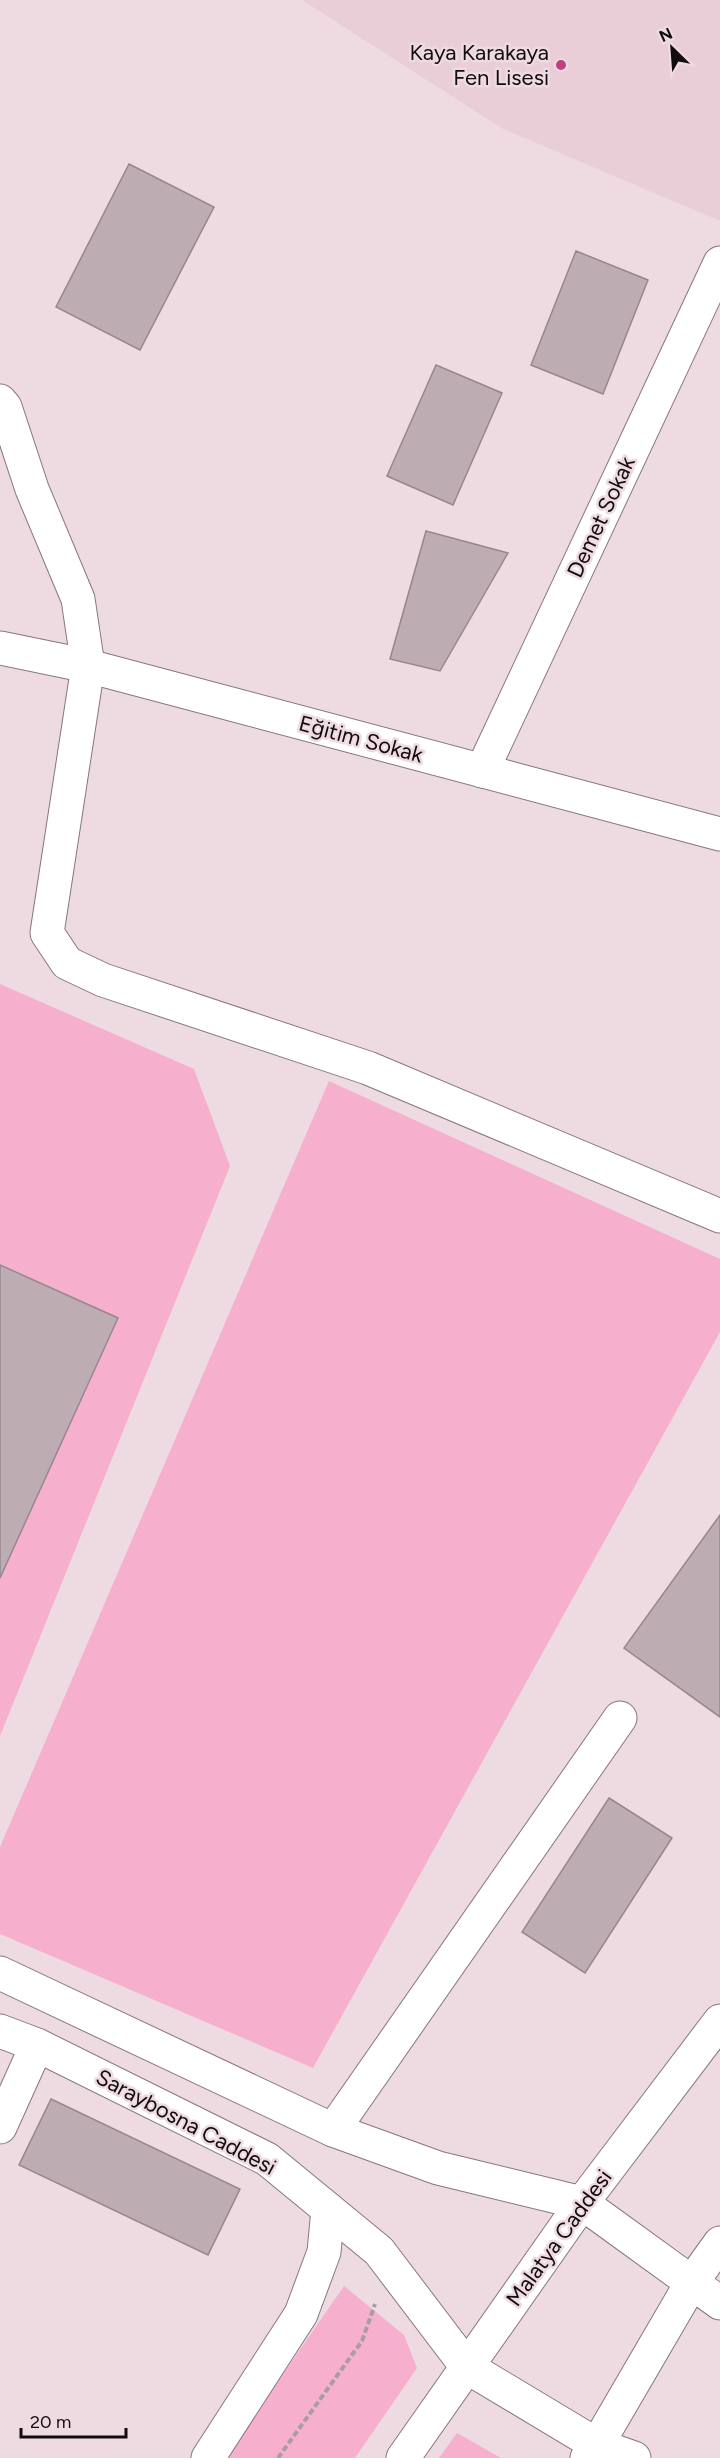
<svg xmlns="http://www.w3.org/2000/svg" width="720" height="2458" font-family="Figtree,sans-serif">
<style>
.built{fill:#e9ced8}
.green{fill:#f6afcc}
.building{fill:#beacb3;stroke:#98868d;stroke-width:1.5}
.lines{fill:none;stroke-linecap:round;stroke-linejoin:round}
.minor-casing{stroke:#87767d;stroke-width:35}
.tertiary-casing{stroke:#87767d;stroke-width:35}
.secondary-casing{stroke:#87767d;stroke-width:35}
.trunk-casing{stroke:#87767d;stroke-width:35}
.path{stroke:#ab9ca2;stroke-width:4;stroke-dasharray:6 3;stroke-linecap:butt}
.minor{stroke:#fff;stroke-width:33}
.tertiary{stroke:#fff;stroke-width:33}
.secondary{stroke:#fff;stroke-width:33}
.trunk{stroke:#fff;stroke-width:33}
.poi-dot{fill:#c23e82;stroke:#eedbe2;stroke-width:2}
.labels{text-anchor:middle;dominant-baseline:central;stroke-width:5;stroke-linejoin:round;paint-order:stroke}
.poi-label{font-size:22px;fill:#120c0e;stroke:#eedbe2;text-anchor:end}
.street-label{font-size:22px;fill:#120c0e;stroke:#eedbe2}
</style>
<rect width="100%" height="100%" fill="#eedbe2"/>
<path class="built" d="M 302,0 L 720,0 L 720,221 L 503,129 Z"/>
<g class="green">
<path d="M 0,984 L 194,1069 L 230,1166 L 0,1736 Z"/>
<path d="M 329,1081 L 720,1259 L 720,1332 L 313,2068 L 0,1934 L 0,1847 Z"/>
<path d="M 344,2286 L 404,2335 L 417,2368 L 355,2458 L 225,2458 Z"/>
<path d="M 457,2433 L 501,2458 L 439,2458 Z"/>
</g>
<g class="building">
<path d="M 129,164 L 214,207 L 140,350 L 56,307 Z"/>
<path d="M 576,251 L 648,280 L 603,394 L 531,365 Z"/>
<path d="M 436,365 L 502,393 L 453,505 L 387,476 Z"/>
<path d="M 426,531 L 508,553 L 440,671 L 390,659 Z"/>
<path d="M 0,1265 L 118,1318 L 0,1578 Z"/>
<path d="M 720,1515 L 720,1717 L 624,1648 Z"/>
<path d="M 609,1798 L 672,1838 L 585,1973 L 522,1932 Z"/>
<path d="M 51,2099 L 240,2189 L 208,2255 L 19,2165 Z"/>
</g>
<g class="lines">
<g class="minor-casing">
<g id="minor">
<path d="M 0,401 L 5,407 L 32,489 L 78,599 L 88,666 L 47,933 L 67,963 L 103,980 L 368,1068 L 720,1216"/>
<path d="M 0,648 L 88,666 L 720,834"/>
<path d="M 482,771 L 720,263"/>
<path d="M 0,2127 L 37,2045"/>
<path d="M 333,2130 L 620,1718"/>
<path d="M 208,2458 L 301,2314 L 324,2252 L 328,2209"/>
</g>
</g>
<g class="tertiary-casing">
<g id="tertiary">
<path d="M 582,2203 L 720,2303"/>
<path d="M 597,2445 L 634,2458"/>
</g>
</g>
<g class="secondary-casing">
<g id="secondary">
<path d="M 0,1973 L 333,2130 L 438,2168 L 582,2203"/>
<path d="M 0,2031 L 37,2045 L 267,2159 L 379,2251 L 467,2367 L 597,2445"/>
</g>
</g>
<g class="trunk-casing">
<g id="trunk">
<path d="M 403,2458 L 582,2203 L 720,2021"/>
<path d="M 587,2458 L 597,2445 L 692,2282 L 720,2243"/>
</g>
</g>
<path class="path" d="M 278,2458 L 362,2341 L 375,2304"/>
<use href="#minor" class="minor"/>
<use href="#tertiary" class="tertiary"/>
<use href="#secondary" class="secondary"/>
<use href="#trunk" class="trunk"/>
</g>
<circle class="poi-dot" cx="561" cy="65" r="6"/>
<g class="labels">
<g class="poi-label">
<text x="549" y="52">Kaya Karakaya<tspan x="549" dy="25">Fen Lisesi</tspan></text>
</g>
<g class="street-label">
<text transform="translate(601 517) rotate(-65)">Demet Sokak</text>
<text transform="translate(361 739) rotate(15)">Eğitim Sokak</text>
<text transform="translate(186 2122) rotate(28)">Saraybosna Caddesi</text>
<text transform="translate(559 2238) rotate(-54)">Malatya Caddesi</text>
</g>
</g>
<g transform="translate(672 48) rotate(335)" stroke="#eedbe2" stroke-width="4.5" paint-order="stroke">
<path d="M0-4.5L10 22L0 15L-10 22Z" fill="#120c0e"/>
<text y="-9" font-size="16" font-weight="bold" text-anchor="middle" fill="#120c0e">N</text>
</g>
<path d="M21 2428v9h105v-9" fill="none" stroke="#120c0e" stroke-width="3"/>
<text x="30" y="2428" font-size="18" fill="#120c0e" stroke="#eedbe2" stroke-width="4.5" paint-order="stroke">20 m</text>
</svg>
